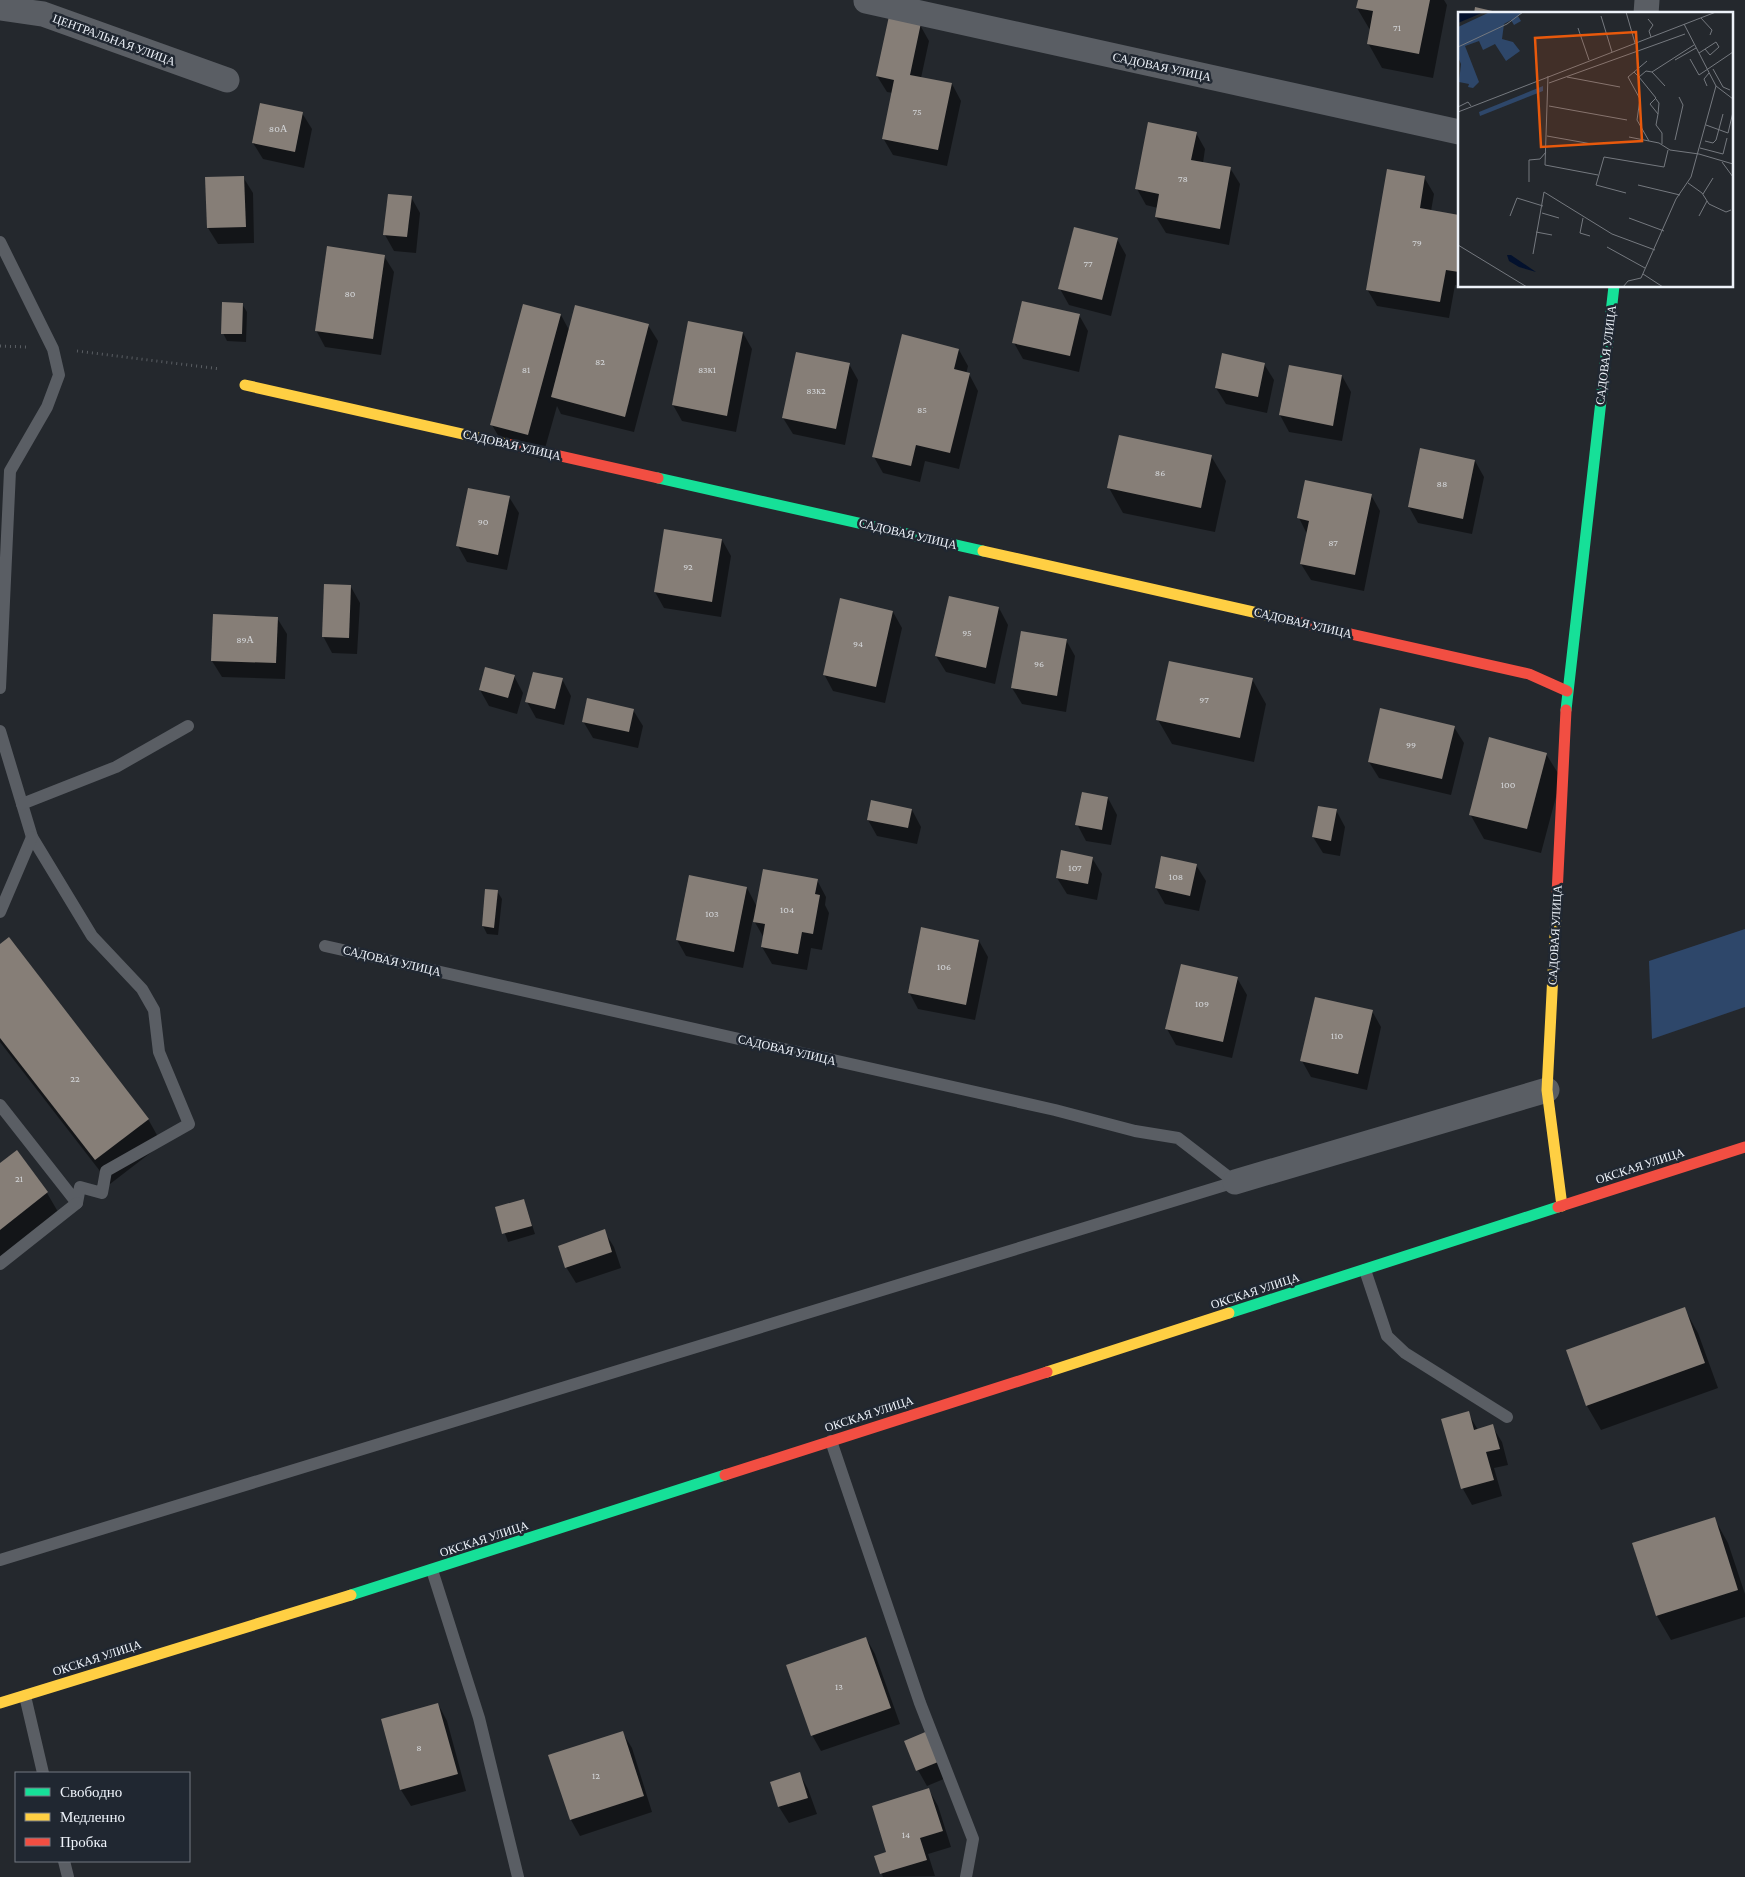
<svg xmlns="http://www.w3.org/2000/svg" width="1745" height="1877" font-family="'Crimson Pro',serif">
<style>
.green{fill:#2e476a}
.shadow{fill:#0007}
.building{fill:#867e77}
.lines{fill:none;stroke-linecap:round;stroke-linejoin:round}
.path{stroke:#5a5e63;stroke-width:3;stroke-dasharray:1 4;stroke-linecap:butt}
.lane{stroke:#5a5e64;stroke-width:12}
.street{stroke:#5a5e64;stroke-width:25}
.fast{stroke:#16e098;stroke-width:11}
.slow{stroke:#ffcf43;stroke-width:11}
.jam{stroke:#f24e42;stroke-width:11}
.labels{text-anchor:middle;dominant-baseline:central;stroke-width:5;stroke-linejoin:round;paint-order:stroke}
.number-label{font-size:10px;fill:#d4d6d9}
.street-label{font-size:12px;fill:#eef3fa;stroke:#202731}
.inset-road{fill:none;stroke:#75797f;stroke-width:1}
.view{fill:#e8590c;fill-opacity:0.15;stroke:#e8590c;stroke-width:2.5}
.inset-edge{fill:none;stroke:#eef3fa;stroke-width:2.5}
</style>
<rect width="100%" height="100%" fill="#24282d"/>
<path class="green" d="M 1745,929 L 1745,1007 L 1652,1039 L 1649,961 Z"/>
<g class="shadow">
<path d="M 1359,0 L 1444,0 L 1447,5 L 1433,78 L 1382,68 L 1368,43 L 1370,30 L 1357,8 Z"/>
<path d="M 920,25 L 929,41 L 921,78 L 952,84 L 961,101 L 947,166 L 893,155 L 883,138 L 893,93 L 887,92 L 877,76 Z"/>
<path d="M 302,113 L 312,129 L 304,168 L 263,159 L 253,143 Z"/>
<path d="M 1196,133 L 1205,149 L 1203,163 L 1230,168 L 1240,184 L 1229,245 L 1166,233 L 1156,217 L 1158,208 L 1146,205 L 1137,189 Z"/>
<path d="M 243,177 L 253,193 L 254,243 L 218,244 L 208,228 Z"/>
<path d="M 1424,177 L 1434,194 L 1431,211 L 1459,216 L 1459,286 L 1455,285 L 1449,318 L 1377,306 L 1367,289 Z"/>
<path d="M 411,197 L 420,213 L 416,253 L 394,251 L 385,235 Z"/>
<path d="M 1117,239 L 1126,255 L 1111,316 L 1069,305 L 1060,289 Z"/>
<path d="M 384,256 L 394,272 L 381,355 L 325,347 L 316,330 Z"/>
<path d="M 242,304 L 247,312 L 246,342 L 227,341 L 223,333 Z"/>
<path d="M 561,315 L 569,330 L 648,325 L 658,341 L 634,432 L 561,414 L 557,406 L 542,459 L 506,449 L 492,425 Z"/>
<path d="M 1079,315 L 1088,331 L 1079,372 L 1023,359 L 1014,343 Z"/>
<path d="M 743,333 L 752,349 L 736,432 L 682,421 L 673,405 Z"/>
<path d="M 959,350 L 968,366 L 966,374 L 969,374 L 978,391 L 959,469 L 925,461 L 920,482 L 883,473 L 874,457 Z"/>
<path d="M 849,364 L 858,380 L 845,445 L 793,434 L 783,418 Z"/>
<path d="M 1264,364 L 1274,380 L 1267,413 L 1226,404 L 1216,388 Z"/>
<path d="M 1290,366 L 1342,376 L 1351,392 L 1342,441 L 1289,432 L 1280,415 Z"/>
<path d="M 1211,456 L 1226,481 L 1215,532 L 1123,513 L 1109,488 Z"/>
<path d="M 1475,461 L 1484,477 L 1472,534 L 1418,523 L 1409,507 Z"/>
<path d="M 1371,495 L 1380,511 L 1364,591 L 1311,580 L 1301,564 L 1307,534 L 1299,518 Z"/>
<path d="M 509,497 L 519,513 L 507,570 L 467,562 L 458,546 Z"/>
<path d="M 722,540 L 731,556 L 721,617 L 664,608 L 655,592 Z"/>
<path d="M 351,587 L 360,603 L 357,654 L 332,653 L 323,636 Z"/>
<path d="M 999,608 L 1008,625 L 995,684 L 946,672 L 936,656 Z"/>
<path d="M 893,612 L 902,628 L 885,703 L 833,691 L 824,674 Z"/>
<path d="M 277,618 L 287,634 L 285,679 L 222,677 L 212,661 Z"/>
<path d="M 1066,640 L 1075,656 L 1066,712 L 1022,704 L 1012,688 Z"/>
<path d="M 514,676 L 523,693 L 517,714 L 489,706 L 480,690 Z"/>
<path d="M 562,679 L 571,696 L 564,725 L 536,718 L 527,702 Z"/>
<path d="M 1252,679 L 1266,704 L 1254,762 L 1172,744 L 1158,720 Z"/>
<path d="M 633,710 L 643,726 L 638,748 L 593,738 L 583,721 Z"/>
<path d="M 1454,727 L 1464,743 L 1451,795 L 1379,778 L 1369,762 Z"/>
<path d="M 1546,754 L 1561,778 L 1541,853 L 1484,839 L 1470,814 Z"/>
<path d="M 1108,798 L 1117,815 L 1111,845 L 1086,841 L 1077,824 Z"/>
<path d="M 912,810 L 921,827 L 917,844 L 877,836 L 868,820 Z"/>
<path d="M 1336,810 L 1345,827 L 1340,856 L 1323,853 L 1313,837 Z"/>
<path d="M 1092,858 L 1102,874 L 1097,900 L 1067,894 L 1057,878 Z"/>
<path d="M 1196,865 L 1206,881 L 1199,911 L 1165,904 L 1156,888 Z"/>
<path d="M 817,880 L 826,897 L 825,905 L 829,913 L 822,950 L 811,948 L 807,970 L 772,964 L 762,947 L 764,938 L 753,919 L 743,968 L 686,956 L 677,940 L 747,888 L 757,907 Z"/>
<path d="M 486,890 L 497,891 L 502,899 L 498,935 L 487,934 L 483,926 Z"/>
<path d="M 979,941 L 988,957 L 975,1020 L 918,1009 L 909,992 Z"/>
<path d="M 0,945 L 148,1119 L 162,1144 L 110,1184 L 0,1042 Z"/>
<path d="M 1237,978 L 1247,995 L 1232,1058 L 1176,1045 L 1167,1029 Z"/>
<path d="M 1372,1011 L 1381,1027 L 1367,1090 L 1311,1077 L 1302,1061 Z"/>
<path d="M 0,1165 L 47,1193 L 61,1217 L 0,1266 Z"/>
<path d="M 524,1200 L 535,1234 L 508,1242 L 496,1208 Z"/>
<path d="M 604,1231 L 614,1247 L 621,1268 L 576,1283 L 566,1267 Z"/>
<path d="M 1684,1308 L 1698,1333 L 1718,1388 L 1601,1430 L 1587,1406 L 1567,1350 Z"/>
<path d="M 1468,1413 L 1478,1430 L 1492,1426 L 1502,1442 L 1508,1465 L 1494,1468 L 1502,1496 L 1472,1505 L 1463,1489 L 1443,1420 Z"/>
<path d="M 1714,1518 L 1728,1543 L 1745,1594 L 1745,1617 L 1671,1640 L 1657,1616 L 1634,1544 Z"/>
<path d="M 866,1638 L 875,1654 L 900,1724 L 821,1751 L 812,1735 Z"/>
<path d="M 438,1704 L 447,1721 L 466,1791 L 411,1806 L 401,1790 L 382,1720 Z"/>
<path d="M 930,1731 L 951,1776 L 927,1786 L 918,1770 Z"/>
<path d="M 622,1732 L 632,1748 L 652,1812 L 580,1836 L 571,1820 Z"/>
<path d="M 799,1773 L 808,1789 L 817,1814 L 789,1823 L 779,1807 L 771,1782 Z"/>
<path d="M 929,1790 L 938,1806 L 951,1847 L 928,1854 L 935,1876 L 883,1877 L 875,1856 L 888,1852 Z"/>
</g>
<g class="building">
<path d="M 1358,0 L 1430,0 L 1419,54 L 1367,44 L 1373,11 L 1356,8 Z"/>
<path d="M 1475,7 L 1501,13 L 1501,14 L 1474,14 Z"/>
<path d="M 889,16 L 921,23 L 910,75 L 952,83 L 938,150 L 882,139 L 894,80 L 876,76 Z"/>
<path d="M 260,103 L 303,112 L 295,152 L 252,143 Z"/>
<path d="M 1148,122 L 1197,132 L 1191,160 L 1231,167 L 1220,229 L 1155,217 L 1159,194 L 1135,189 Z"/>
<path d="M 1387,169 L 1425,176 L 1420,208 L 1459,215 L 1459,272 L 1446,270 L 1440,302 L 1366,290 Z"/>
<path d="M 244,176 L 246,227 L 207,228 L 205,177 Z"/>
<path d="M 388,194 L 412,196 L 407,237 L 383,235 Z"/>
<path d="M 1074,227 L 1118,238 L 1102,300 L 1058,289 Z"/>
<path d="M 327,246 L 385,255 L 373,339 L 315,331 Z"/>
<path d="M 1022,301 L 1080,314 L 1070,356 L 1012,343 Z"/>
<path d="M 222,302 L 243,303 L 242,334 L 221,334 Z"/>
<path d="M 523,304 L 561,314 L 528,435 L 490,425 Z"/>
<path d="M 575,305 L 649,324 L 625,417 L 551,397 Z"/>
<path d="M 688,321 L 743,332 L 727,416 L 672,405 Z"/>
<path d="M 902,334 L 959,349 L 954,369 L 970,373 L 950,453 L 916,445 L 911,466 L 872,457 Z"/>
<path d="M 796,352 L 850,363 L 836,429 L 782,418 Z"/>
<path d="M 1222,353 L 1265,363 L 1258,397 L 1215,388 Z"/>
<path d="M 1289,365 L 1342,375 L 1333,426 L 1279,415 Z"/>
<path d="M 1119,435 L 1212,455 L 1201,508 L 1107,488 Z"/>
<path d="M 1420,448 L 1475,460 L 1463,519 L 1408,507 Z"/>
<path d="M 1305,480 L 1372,494 L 1355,575 L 1300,564 L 1309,521 L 1297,518 Z"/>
<path d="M 468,488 L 510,496 L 498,555 L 456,546 Z"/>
<path d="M 664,529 L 722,539 L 712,602 L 654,592 Z"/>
<path d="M 324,584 L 351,585 L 349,638 L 322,637 Z"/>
<path d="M 949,596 L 999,607 L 986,668 L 935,656 Z"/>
<path d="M 840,598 L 893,611 L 876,687 L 823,675 Z"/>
<path d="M 213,614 L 278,617 L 276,663 L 211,661 Z"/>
<path d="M 1021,631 L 1067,639 L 1057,696 L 1011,688 Z"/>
<path d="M 1169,661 L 1253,678 L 1240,738 L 1156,720 Z"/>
<path d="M 485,667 L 515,675 L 508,698 L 479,690 Z"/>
<path d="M 533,672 L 563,678 L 555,709 L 525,702 Z"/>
<path d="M 587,698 L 634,709 L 629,732 L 582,722 Z"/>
<path d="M 1380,708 L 1455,726 L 1442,779 L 1368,762 Z"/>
<path d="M 1489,737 L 1547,753 L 1527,829 L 1469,815 Z"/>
<path d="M 1082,792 L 1108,797 L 1102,830 L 1075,825 Z"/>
<path d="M 871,800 L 912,809 L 908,828 L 867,820 Z"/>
<path d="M 1318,806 L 1337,809 L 1331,841 L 1312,837 Z"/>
<path d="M 1061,850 L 1093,857 L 1088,884 L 1056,878 Z"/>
<path d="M 1161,856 L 1197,864 L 1190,896 L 1155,888 Z"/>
<path d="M 763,869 L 818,879 L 815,894 L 820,895 L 813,934 L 802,932 L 798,954 L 761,947 L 765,924 L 753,922 Z"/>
<path d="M 689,875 L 747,887 L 734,952 L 676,940 Z"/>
<path d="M 485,889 L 498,890 L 494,928 L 482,926 Z"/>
<path d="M 921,927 L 979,940 L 966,1005 L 908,993 Z"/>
<path d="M 9,937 L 149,1119 L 95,1160 L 0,1038 L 0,944 Z"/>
<path d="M 1181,964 L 1238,977 L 1223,1042 L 1165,1029 Z"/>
<path d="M 1315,997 L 1373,1010 L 1358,1074 L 1300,1061 Z"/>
<path d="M 17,1150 L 48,1192 L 0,1230 L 0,1163 Z"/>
<path d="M 524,1199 L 532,1226 L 502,1234 L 495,1207 Z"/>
<path d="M 605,1229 L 612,1252 L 565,1268 L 558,1246 Z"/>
<path d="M 1685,1307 L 1705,1363 L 1586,1406 L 1566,1350 Z"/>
<path d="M 1469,1411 L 1474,1430 L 1493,1424 L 1500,1449 L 1486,1452 L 1494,1480 L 1461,1489 L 1441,1419 Z"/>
<path d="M 1715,1517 L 1738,1590 L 1656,1616 L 1632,1543 Z"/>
<path d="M 866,1637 L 891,1708 L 811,1736 L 786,1665 Z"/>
<path d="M 438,1703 L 458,1774 L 400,1790 L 381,1719 Z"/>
<path d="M 930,1730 L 943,1760 L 916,1771 L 904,1741 Z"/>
<path d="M 623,1731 L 644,1796 L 570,1820 L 548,1755 Z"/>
<path d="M 800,1772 L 808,1798 L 778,1807 L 770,1782 Z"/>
<path d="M 929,1788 L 943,1831 L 920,1838 L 927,1860 L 880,1874 L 874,1856 L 886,1852 L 872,1806 Z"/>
</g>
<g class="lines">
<g class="path">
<path d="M 0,346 L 26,347"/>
<path d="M 77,351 L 220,369"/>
</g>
<g class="lane">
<path d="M 0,242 L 53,349 L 59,375 L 47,407 L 10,471 L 0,688"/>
<path d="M 0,731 L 32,837 L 92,936 L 142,989 L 154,1010 L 159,1052 L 189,1124 L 106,1171 L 102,1193 L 80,1187 L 77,1203 L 0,1105"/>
<path d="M 22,804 L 116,767 L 188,726"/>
<path d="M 0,912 L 32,837"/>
<path d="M 325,946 L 1055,1110 L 1135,1131 L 1178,1138 L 1235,1182"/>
<path d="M 0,1264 L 77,1203"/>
<path d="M 1365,1270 L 1387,1336 L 1405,1353 L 1507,1417"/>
<path d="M 831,1441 L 920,1703 L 973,1839 L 966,1877"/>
<path d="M 0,1560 L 1235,1182"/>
<path d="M 432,1570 L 479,1718 L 518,1877"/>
<path d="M 25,1696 L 43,1773"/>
<path d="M 64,1861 L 68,1877"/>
</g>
<g class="street">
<path d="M 866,1 L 1459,132"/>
<path d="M 0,8 L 43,14 L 227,80"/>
<path d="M 1646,14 L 1647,0"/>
<path d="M 1235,1182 L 1547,1090"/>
</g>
<g class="fast">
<path d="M 658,478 L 983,551"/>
<path d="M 1566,710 L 1614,286"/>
<path d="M 1229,1313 L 1558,1207"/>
<path d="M 351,1595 L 725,1475"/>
</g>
<g class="slow">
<path d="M 245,385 L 507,444"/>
<path d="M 983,551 L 1293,621"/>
<path d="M 1556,915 L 1547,1090 L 1562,1206"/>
<path d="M 1047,1372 L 1229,1313"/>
<path d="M 0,1703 L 351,1595"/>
</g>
<g class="jam">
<path d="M 507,444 L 658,478"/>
<path d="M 1293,621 L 1529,674 L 1567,691"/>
<path d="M 1556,915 L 1566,710"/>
<path d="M 1558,1207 L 1745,1147"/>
<path d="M 725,1475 L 1047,1372"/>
</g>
</g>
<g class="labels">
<g class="number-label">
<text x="1397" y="27">71</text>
<text x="917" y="111">75</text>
<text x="278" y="128">80А</text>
<text x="1183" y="178">78</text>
<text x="1417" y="242">79</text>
<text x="1088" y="263">77</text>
<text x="350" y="293">80</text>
<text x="600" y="361">82</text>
<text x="526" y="369">81</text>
<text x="707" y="369">83к1</text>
<text x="816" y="390">83к2</text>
<text x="922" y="409">85</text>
<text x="1160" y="472">86</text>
<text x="1442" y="483">88</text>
<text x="483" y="521">90</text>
<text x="1333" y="542">87</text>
<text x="688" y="566">92</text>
<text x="967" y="632">95</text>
<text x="245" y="639">89А</text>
<text x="858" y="643">94</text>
<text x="1039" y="663">96</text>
<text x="1204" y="699">97</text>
<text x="1411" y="744">99</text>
<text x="1508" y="784">100</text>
<text x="1075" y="867">107</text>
<text x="1176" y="876">108</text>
<text x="787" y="909">104</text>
<text x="712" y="913">103</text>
<text x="944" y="966">106</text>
<text x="1202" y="1003">109</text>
<text x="1337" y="1035">110</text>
<text x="75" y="1078">22</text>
<text x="19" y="1178">21</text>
<text x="839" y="1686">13</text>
<text x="419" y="1747">8</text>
<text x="596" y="1775">12</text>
<text x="906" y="1834">14</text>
</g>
<g class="street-label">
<text transform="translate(114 40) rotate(20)">ЦЕНТРАЛЬНАЯ УЛИЦА</text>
<text transform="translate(1162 67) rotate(12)">САДОВАЯ УЛИЦА</text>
<text transform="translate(1606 355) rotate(-83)">САДОВАЯ УЛИЦА</text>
<text transform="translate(512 445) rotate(13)">САДОВАЯ УЛИЦА</text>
<text transform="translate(908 534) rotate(13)">САДОВАЯ УЛИЦА</text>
<text transform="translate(1303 623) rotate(13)">САДОВАЯ УЛИЦА</text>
<text transform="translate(1555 935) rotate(-87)">САДОВАЯ УЛИЦА</text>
<text transform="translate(392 961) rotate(13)">САДОВАЯ УЛИЦА</text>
<text transform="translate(787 1050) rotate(13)">САДОВАЯ УЛИЦА</text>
<text transform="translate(1640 1166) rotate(-18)">ОКСКАЯ УЛИЦА</text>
<text transform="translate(1255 1291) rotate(-18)">ОКСКАЯ УЛИЦА</text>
<text transform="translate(869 1414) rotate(-18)">ОКСКАЯ УЛИЦА</text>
<text transform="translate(484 1539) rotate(-18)">ОКСКАЯ УЛИЦА</text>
<text transform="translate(97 1658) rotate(-18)">ОКСКАЯ УЛИЦА</text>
</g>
</g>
<g transform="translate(1458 12)">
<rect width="275" height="275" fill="#24282d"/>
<path d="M 32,0 L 65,0 L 60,4 L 63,9 L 56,13 L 53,8 L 46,12 L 44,27 L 55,30 L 62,39 L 48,49 L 37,32 L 25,38 L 21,29 L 7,34 L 21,70 L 15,76 L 10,75 L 11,72 L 1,70 L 3,52 L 0,45 L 0,15 ZM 85,74 L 85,79 L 22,104 L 21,100 Z" fill="#2e476a"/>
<path d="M 0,0 L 26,0 L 0,11 ZM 49,243 L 53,243 L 78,260 L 61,255 L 51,249 Z" fill="#03112d"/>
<path class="inset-road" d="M 168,0 L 177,31M 143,4 L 154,40M 243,6 L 254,18 L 252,23M 190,7 L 195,13 L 191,19 L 193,25M 226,12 L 258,74 L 275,87M 120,16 L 131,48M 0,35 L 49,12 L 65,0M 241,41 L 258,30 L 261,35 L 252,43 L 247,37M 232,47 L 241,63 L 275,40M 217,48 L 238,36M 255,57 L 265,75 L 272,78M 176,60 L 189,49M 194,60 L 207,74M 90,64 L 87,153 L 140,163M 109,65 L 162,75M 181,65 L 176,60 L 170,65 L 182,87 L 179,108 L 191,129M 91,71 L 227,22M 249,74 L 246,67 L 251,61M 198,87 L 201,91 L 200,102M 91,94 L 169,108M 0,95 L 10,90 L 13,94M 0,100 L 258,0M 248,113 L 270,121 L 275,100M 89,124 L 134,132M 171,125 L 201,131 L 212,138 L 241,142M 217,128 L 225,93 L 221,85M 247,129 L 255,131 L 258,128 L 265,102M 204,132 L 204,121 L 198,113 L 200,102 L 192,92 L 198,86 L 181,65 L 188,59 L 194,60 L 236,33M 242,136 L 265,142 L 269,126M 241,142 L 275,152M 264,150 L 275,165M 71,170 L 71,148 L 82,147 L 88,140M 230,171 L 244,181 L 251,192 L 268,200 L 273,198M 180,173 L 222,183M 86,180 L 154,222 L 197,238M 168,181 L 138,173 L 146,145 L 206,155 L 210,138M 245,182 L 255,166M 84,201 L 101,206M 52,204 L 59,186 L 85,194M 241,204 L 249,189M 125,206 L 122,221 L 132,224M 171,206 L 206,219M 78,220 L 94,223M 0,233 L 69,275M 149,235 L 187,256M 75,242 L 86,180M 185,262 L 205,275M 165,275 L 170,269 L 183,266 L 218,187 L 233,165 L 258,74"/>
<path class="view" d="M 178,20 L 184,129 L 83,135 L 77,26 Z"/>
<rect width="275" height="275" class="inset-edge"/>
</g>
<rect x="15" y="1772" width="175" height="90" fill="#202731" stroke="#727981"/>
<rect x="25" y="1788" width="25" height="8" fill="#16e098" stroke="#727981"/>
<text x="60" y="1797" font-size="15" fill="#eef3fa">Свободно</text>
<rect x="25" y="1813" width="25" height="8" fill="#ffcf43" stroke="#727981"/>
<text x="60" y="1822" font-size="15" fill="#eef3fa">Медленно</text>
<rect x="25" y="1838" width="25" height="8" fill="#f24e42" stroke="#727981"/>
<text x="60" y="1847" font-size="15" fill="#eef3fa">Пробка</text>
</svg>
